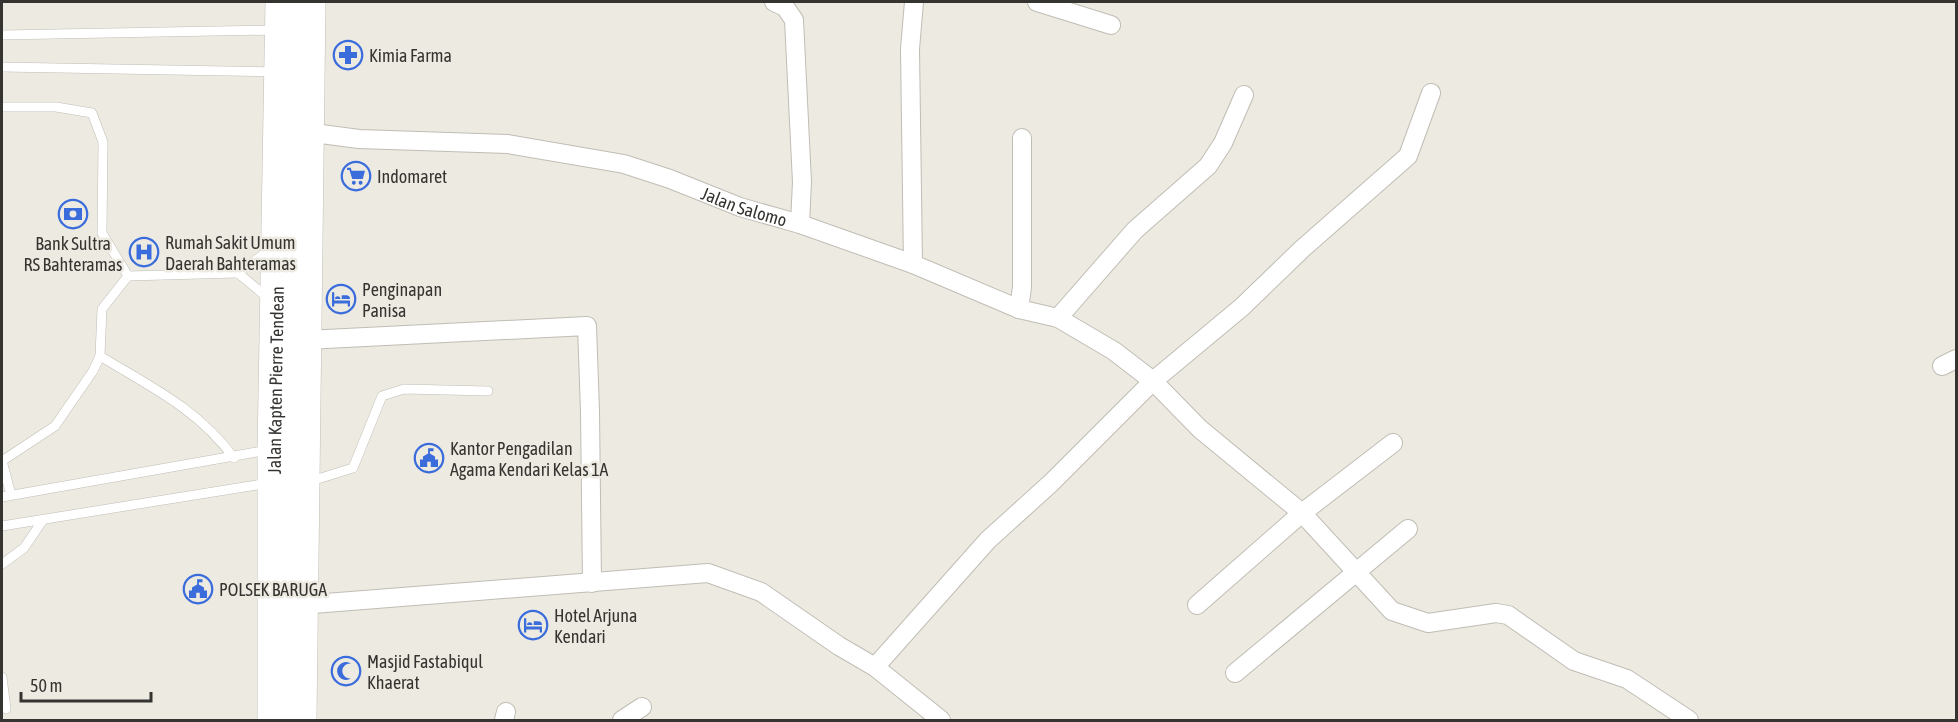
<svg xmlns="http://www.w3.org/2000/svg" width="1958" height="722" font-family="'Asap Condensed',sans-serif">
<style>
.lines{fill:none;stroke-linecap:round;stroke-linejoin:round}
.lane-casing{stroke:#c0bdb5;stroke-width:10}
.street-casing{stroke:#c0bdb5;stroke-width:20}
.highway-casing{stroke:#c0bdb5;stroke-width:34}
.lane{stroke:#fff;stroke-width:9}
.street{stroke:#fff;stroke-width:18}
.highway{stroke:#fff;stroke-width:33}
.labels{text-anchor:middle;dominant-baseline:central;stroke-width:5;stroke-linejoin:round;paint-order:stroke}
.poi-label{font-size:18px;fill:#363431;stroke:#edeae2;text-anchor:start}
.street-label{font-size:18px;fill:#363431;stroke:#edeae2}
</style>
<rect width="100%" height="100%" fill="#edeae2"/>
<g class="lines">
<g class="lane-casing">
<g id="lane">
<path d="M 2,35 L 275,30"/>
<path d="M 2,67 L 277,72"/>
<path d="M 2,107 L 56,107 L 92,113 L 103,142 L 102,233 L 128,276 L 102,309 L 100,356 L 93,371 L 55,426 L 2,461 L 11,495"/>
<path d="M 238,273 L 268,298"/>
<path d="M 128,276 L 238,273 L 271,249"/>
<path d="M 100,356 C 151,387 198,409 234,458"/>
<path d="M 308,482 L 353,468 L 382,396 L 404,389 L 488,391"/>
<path d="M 2,497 L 268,450"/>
<path d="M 2,526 L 269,483"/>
<path d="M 2,564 L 24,548 L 43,520"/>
<path d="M 2,677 L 6,709"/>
</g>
</g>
<g class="street-casing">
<g id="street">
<path d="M 774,2 L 785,7 L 794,20 L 802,182 L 800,224"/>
<path d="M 1037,2 L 1111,25"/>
<path id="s1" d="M 306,132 L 359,139 L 508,144 L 624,164 L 670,179 L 740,207 L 800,224 L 913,264 L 1019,309 L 1058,318 L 1114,351 L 1153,381 L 1200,429 L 1302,513 L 1392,611 L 1428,623 L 1496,613 L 1508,615 L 1574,661 L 1627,679 L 1689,720"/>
<path d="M 913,264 L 910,49 L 914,2"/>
<path d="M 1019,309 L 1022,287 L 1022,138"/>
<path d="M 1058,318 L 1135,230 L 1208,166 L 1223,143 L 1244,95"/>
<path d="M 306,340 L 587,326 L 590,411 L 592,583"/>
<path d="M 1942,366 L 1956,359"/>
<path d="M 300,605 L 708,573 L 761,592 L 839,646 L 875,667 L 988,540 L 1051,483 L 1153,381 L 1242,307 L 1302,249 L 1408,156 L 1431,93"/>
<path d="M 1197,605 L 1302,513 L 1393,443"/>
<path d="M 875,667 L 941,720"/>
<path d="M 1235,673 L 1408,529"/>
<path d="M 504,720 L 506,712"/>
<path d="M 622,720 L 642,707"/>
</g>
</g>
<g class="highway-casing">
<g id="highway">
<path id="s2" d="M 274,720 L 274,449 L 282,2"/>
<path d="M 300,720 L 309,2"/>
</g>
</g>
<use href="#lane" class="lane"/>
<use href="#street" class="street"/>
<use href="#highway" class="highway"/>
</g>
<defs>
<g id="pharmacy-ring" transform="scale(1.5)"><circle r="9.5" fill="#edeae2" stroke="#3a6cdc" stroke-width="1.5"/><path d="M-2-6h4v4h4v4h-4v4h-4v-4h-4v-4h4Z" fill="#3a6cdc"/></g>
<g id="supermarket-ring" transform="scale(1.5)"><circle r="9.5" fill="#edeae2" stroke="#3a6cdc" stroke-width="1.5"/><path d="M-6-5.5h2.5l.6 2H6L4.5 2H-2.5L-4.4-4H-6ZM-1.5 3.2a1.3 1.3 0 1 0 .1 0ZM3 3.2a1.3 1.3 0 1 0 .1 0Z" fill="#3a6cdc"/></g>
<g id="bank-ring" transform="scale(1.5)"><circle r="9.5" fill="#edeae2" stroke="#3a6cdc" stroke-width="1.5"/><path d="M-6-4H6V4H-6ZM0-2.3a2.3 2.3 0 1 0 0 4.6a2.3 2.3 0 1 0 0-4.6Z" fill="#3a6cdc"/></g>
<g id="hospital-ring" transform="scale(1.5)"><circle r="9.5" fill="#edeae2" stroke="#3a6cdc" stroke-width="1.5"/><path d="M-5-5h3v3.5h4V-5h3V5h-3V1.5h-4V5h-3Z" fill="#3a6cdc"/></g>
<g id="hotel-ring" transform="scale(1.5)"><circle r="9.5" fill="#edeae2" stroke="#3a6cdc" stroke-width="1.5"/><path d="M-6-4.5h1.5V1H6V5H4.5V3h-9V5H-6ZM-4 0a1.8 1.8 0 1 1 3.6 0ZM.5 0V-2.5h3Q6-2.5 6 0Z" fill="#3a6cdc"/></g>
<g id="civic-ring" transform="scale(1.5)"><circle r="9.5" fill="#edeae2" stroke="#3a6cdc" stroke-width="1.5"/><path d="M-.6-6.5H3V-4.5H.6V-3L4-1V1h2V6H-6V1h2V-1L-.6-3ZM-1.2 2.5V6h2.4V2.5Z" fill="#3a6cdc"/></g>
<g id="mosque-ring" transform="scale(1.5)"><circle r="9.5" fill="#edeae2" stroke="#3a6cdc" stroke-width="1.5"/><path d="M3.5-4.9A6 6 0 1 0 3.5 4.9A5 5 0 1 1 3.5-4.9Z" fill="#3a6cdc"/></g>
</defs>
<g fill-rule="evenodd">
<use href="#pharmacy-ring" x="348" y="55"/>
<use href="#supermarket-ring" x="356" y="176"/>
<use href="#bank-ring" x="73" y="214"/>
<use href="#hospital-ring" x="144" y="252"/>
<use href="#hotel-ring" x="341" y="299"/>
<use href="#civic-ring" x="429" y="458"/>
<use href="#civic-ring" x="198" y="589"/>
<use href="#hotel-ring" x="533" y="625"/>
<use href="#mosque-ring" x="346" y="671"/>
</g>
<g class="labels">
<g class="poi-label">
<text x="369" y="55">Kimia Farma</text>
<text x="377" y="176">Indomaret</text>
<text x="165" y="242">Rumah Sakit Umum<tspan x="165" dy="21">Daerah Bahteramas</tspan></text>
<text x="73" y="243" text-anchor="middle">Bank Sultra<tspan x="73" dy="21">RS Bahteramas</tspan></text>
<text x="362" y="289">Penginapan<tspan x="362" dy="21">Panisa</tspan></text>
<text x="450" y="448">Kantor Pengadilan<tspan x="450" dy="21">Agama Kendari Kelas 1A</tspan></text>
<text x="219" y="589">POLSEK BARUGA</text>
<text x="554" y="615">Hotel Arjuna<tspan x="554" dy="21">Kendari</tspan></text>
<text x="367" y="661">Masjid Fastabiqul<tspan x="367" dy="21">Khaerat</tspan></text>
</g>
<g class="street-label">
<text stroke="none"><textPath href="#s1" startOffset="448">Jalan Salomo</textPath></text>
<text stroke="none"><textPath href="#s2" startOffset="340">Jalan Kapten Pierre Tendean</textPath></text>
</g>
</g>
<rect width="1958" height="722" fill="none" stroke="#363431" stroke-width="6"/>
<path d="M21 692v9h130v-9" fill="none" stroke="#363431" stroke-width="3"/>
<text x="30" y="692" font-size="18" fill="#363431" stroke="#edeae2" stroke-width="4.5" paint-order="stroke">50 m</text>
</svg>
